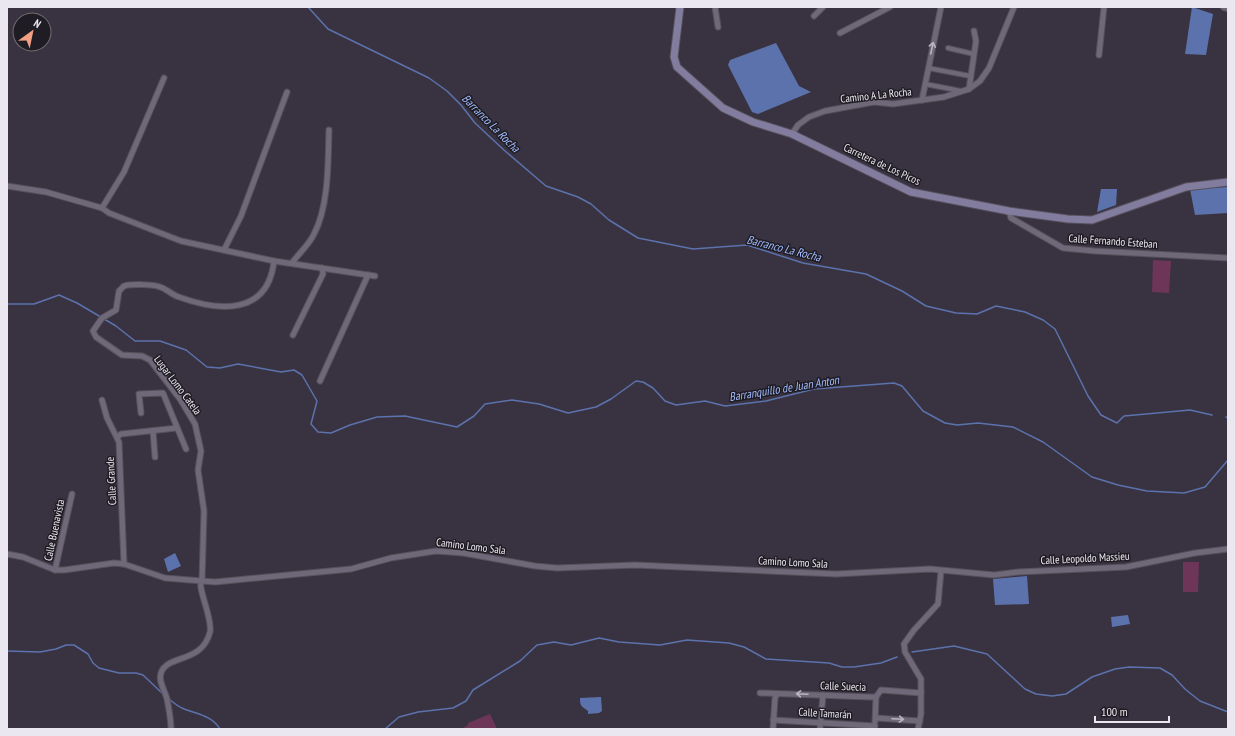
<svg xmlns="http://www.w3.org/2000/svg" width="1235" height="736" font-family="'PT Sans Narrow',sans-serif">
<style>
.green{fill:#6d3659}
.water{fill:#5c72ac}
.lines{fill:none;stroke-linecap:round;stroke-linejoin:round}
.stream{stroke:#5c72ac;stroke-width:1.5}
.pedestrian-casing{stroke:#56505c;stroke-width:6}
.minor-casing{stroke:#56505c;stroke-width:7}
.tertiary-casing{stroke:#56505c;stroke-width:8}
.secondary-casing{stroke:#56505c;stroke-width:9}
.pedestrian{stroke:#6f6878;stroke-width:4}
.minor{stroke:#6f6878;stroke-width:5}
.tertiary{stroke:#6f6878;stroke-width:6}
.secondary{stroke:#827c9e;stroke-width:7}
.oneway{stroke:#b9b4c0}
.labels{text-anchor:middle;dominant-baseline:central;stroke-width:3;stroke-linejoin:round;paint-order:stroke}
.street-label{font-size:11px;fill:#ebe7f0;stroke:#1f1c23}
.water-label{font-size:12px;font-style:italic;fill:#a2bcff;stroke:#1f1c23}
</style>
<rect width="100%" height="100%" fill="#393341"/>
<g class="green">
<path d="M 1153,260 L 1171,261 L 1169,293 L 1152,292 Z"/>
<path d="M 1183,562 L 1199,562 L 1198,592 L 1183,592 Z"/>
<path d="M 490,714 L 497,729 L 462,729 L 468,725 L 468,723 Z"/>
</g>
<g class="water">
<path d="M 1192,7 L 1213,14 L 1206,55 L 1185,54 Z"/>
<path d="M 776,43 L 799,86 L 811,92 L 758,114 L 752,112 L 728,65 L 730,60 Z"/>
<path d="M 1228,187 L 1228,213 L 1195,215 L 1190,189 Z"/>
<path d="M 1101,189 L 1117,189 L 1116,205 L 1097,212 Z"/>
<path d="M 175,553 L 181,566 L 168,572 L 164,559 Z"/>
<path d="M 1027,576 L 1029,604 L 995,605 L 993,579 Z"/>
<path d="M 1128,615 L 1130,624 L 1112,627 L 1111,617 Z"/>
<path d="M 601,697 L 602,711 L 599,713 L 588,714 L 588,711 C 581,706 580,706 580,698 Z"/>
</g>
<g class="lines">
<g class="stream">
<path d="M 308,7 L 328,29 L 429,78 L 447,91 L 461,105 L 475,123 L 505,151 L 546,186 L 578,197 L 591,204 L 609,220 L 638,238 L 693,249 L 747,245 L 803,263 L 866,274 L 902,291 L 926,306 L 956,313 L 977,314 L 996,306 L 1025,312 L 1043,320 L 1055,329 L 1088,396 L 1101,415 L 1117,423 L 1124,416 L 1190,410 L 1212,415"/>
<path d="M 7,304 L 34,304 L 59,295 L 77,303 L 116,326 L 135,341 L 160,341 L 186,350 L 207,367 L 220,368 L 238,364 L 281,372 L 294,370 L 302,375 L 317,401 L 311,424 L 318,432 L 331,433 L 350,425 L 377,417 L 405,416 L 457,427 L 474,416 L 485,404 L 512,400 L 539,404 L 568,413 L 596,407 L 611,399 L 636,381 L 643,382 L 653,388 L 665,401 L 676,405 L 705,401 L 725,406 L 766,401 L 814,389 L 894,383 L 902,386 L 923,411 L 945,423 L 957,425 L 978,423 L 1013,427 L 1043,442 L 1092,477 L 1118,485 L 1147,491 L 1184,493 L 1205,487 L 1228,460"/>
<path d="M 1226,417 L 1228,418"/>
<path d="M 7,651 L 40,652 L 56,649 L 66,645 L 74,645 L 88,654 L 93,663 L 99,668 L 119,673 L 136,673 L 143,675 L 163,694"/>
<path d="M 912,652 L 954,646 L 987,654 L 1025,689 L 1036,694 L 1052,696 L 1066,694 L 1092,677 L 1115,669 L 1129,667 L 1160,668 L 1172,675 L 1185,689 L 1200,701 L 1228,712"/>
<path d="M 169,699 C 173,702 177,706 182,708 C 195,714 212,715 220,729"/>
<path d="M 385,729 L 399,717 L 418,712 L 453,708 L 466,701 L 473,690 L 520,661 L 537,645 L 554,642 L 571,645 L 599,638 L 619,642 L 660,645 L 687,640 L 729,643 L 744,647 L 766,659 L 829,663 L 842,667 L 854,667 L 881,663 L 897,657"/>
</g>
<g class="pedestrian-casing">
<g id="pedestrian">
<path d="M 948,48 L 974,54"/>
<path d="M 928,68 L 970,76"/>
<path d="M 925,84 L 961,91"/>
</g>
</g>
<g class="minor-casing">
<g id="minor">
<path d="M 715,7 L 718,27"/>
<path d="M 814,16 L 823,7"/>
<path d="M 840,33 L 890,7"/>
<path d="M 1099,55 L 1104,7"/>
<path d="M 969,89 L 976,41 L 974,31"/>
<path d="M 922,100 L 941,7"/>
<path d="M 792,134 L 798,125 L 809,117 L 825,111 L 874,102 L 893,104 L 944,97 L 969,89 L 980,81 L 989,68 L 1014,7"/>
<path d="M 7,186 L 46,192 L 102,208 L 109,213 L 181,241 L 274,261 L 375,276"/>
<path d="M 102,208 L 124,172 L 164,78"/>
<path d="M 1009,211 L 1011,218 L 1063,248 L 1095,251 L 1228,258"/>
<path d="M 224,250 L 241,216 L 287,92"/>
<path d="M 292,263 C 299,253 309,245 314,234 C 329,206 328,161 329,130"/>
<path d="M 293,335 L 323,274 L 322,268"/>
<path d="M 320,381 L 368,275"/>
<path d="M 102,400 L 107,418 L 119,442 L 124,564"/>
<path d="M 141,413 L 139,394 L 163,393 L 186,449"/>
<path d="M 153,431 L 155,457"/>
<path d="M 117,437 L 121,434 L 177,428"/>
<path d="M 7,554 L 23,557 L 55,570 L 64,570 L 114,563 L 124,564 L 165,578 L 215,582 L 351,569 L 391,558 L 436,551 L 463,553 L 535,566 L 557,568 L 635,565 L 836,574 L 930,569 L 994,575 L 1018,572 L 1126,567 L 1195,553 L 1228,549"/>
<path d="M 55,570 L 72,494"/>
<path d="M 760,693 L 870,697 L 876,697 L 881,690 L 921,693"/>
<path d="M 876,718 L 920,721"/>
<path d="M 773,720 L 875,726"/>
<path d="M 875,722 L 876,697"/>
<path d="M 171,729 C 171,719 169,709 167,699 C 165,690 158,682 161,673 C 167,654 202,664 210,632 C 213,618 196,586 202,580 L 204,511 L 198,470 L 201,451 L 195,424 L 180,399 L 150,360 L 142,356 L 122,355 L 96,337 L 93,331 L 102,318 L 116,310 L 119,291 L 124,286 C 131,284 153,284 160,287 C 167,289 172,295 179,297 C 220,312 268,315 274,261"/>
<path d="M 773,729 L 775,698 L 777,694"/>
<path d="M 820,729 L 823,695"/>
<path d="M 918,729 L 921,714 L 921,679 L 905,652 L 904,644 L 914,630 L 938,604 L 941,571"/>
</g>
</g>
<g class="tertiary-casing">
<path id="tertiary" d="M 1224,7 L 1228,8"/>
</g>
<g class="secondary-casing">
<path id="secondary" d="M 680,7 L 674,57 L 677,67 L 723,108 L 753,122 L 792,134 L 911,192 L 1009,211 L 1068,219 L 1092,220 L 1186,187 L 1228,182"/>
</g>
<use href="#pedestrian" class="pedestrian"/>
<use href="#minor" class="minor"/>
<use href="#tertiary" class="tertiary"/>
<use href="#secondary" class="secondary"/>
</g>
<defs><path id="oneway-shaft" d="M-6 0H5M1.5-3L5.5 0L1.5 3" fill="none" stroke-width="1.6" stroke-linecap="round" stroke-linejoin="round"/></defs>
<g class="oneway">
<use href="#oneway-shaft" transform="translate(932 48) rotate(-78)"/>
<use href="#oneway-shaft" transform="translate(802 694) rotate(-177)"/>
<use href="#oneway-shaft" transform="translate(898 719) rotate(3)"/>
</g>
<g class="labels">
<g class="street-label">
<text transform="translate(876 95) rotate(-6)">Camino A La Rocha</text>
<text transform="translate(882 164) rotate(25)">Carretera de Los Picos</text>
<text transform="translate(1113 241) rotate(4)">Calle Fernando Esteban</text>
<text transform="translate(178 385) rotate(53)">Lugar Lomo Catela</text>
<text transform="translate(111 481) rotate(-93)">Calle Grande</text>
<text transform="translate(54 530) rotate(-78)">Calle Buenavista</text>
<text transform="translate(471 546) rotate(7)">Camino Lomo Sala</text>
<text transform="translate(1085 558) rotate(-3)">Calle Leopoldo Massieu</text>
<text transform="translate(793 562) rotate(3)">Camino Lomo Sala</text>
<text transform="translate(843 686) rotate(2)">Calle Suecia</text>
<text transform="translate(825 713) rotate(3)">Calle Tamarán</text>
</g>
<g class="water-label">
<text transform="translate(491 123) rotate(45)">Barranco La Rocha</text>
<text transform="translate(784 248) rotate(14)">Barranco La Rocha</text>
<text transform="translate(784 388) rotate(-9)">Barranquillo de Juan Anton</text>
</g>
</g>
<rect width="1235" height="736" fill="none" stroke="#ebe7f0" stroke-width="16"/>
<g transform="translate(32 32) rotate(33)"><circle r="19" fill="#1f1c23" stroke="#716d75"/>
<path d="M0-3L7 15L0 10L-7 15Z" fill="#f39f84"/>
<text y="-6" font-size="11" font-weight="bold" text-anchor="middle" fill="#ebe7f0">N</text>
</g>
<path d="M1095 716v6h74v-6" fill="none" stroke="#ebe7f0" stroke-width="2"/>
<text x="1101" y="716" font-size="12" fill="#ebe7f0" stroke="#1f1c23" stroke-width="3" paint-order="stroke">100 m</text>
</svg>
